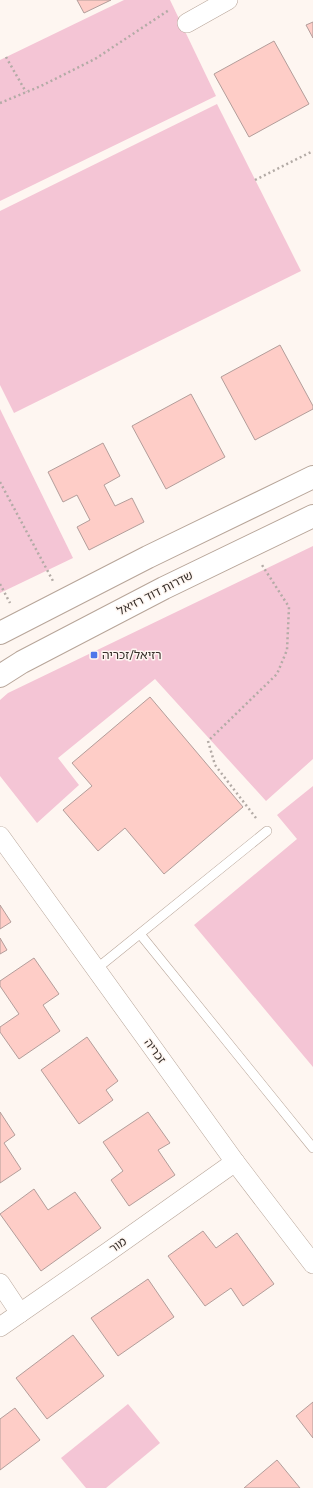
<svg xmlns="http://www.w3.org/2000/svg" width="313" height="1488" font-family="Figtree,'Noto Sans Hebrew',sans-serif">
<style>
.green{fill:#f4c5d5}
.building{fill:#fecdc7;stroke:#b39d9a}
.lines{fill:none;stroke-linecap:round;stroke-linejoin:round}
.lane-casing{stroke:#b7a599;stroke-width:10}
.street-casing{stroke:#b7a599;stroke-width:20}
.secondary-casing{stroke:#b7a599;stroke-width:24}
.path{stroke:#b3aba6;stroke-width:2.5;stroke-dasharray:2 3;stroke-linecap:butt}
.lane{stroke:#fff;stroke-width:9}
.street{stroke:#fff;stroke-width:19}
.secondary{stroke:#fff;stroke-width:22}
.poi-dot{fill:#4f76ea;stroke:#fef6f1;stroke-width:1.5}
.labels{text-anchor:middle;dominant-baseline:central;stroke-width:3;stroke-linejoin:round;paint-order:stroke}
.street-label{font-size:12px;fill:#352d28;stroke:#fef6f1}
.poi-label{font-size:12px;fill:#352d28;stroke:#fef6f1;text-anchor:start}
</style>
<rect width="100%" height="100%" fill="#fef6f1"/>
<g class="green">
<path d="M 124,0 L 170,0 L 216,96 L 0,201 L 0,60 Z"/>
<path d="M 217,104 L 301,271 L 14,413 L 0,385 L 0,211 Z"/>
<path d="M 0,409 L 73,558 L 0,593 Z"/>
<path d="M 313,546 L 313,759 L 266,801 L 155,679 L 58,758 L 79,785 L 37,823 L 0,776 L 0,700 L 8,693 Z"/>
<path d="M 313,786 L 313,1067 L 194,925 L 297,839 L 277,815 Z"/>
<path d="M 128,1404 L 160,1443 L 106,1488 L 86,1488 L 61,1458 Z"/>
</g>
<g class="building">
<path d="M 77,0 L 111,0 L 84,13 Z"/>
<path d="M 313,22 L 313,38 L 306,25 Z"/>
<path d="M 274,41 L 309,104 L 249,137 L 214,74 Z"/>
<path d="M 280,345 L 313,406 L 313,409 L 255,440 L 221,377 Z"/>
<path d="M 191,394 L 225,457 L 166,489 L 132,426 Z"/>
<path d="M 103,443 L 120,476 L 104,485 L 115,506 L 132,498 L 144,522 L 89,550 L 77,527 L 90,520 L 77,495 L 63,502 L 48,472 Z"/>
<path d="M 150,697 L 243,807 L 164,874 L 125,828 L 98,851 L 63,810 L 92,786 L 72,763 Z"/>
<path d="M 0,905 L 11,922 L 0,929 Z"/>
<path d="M 0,938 L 7,950 L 0,954 Z"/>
<path d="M 34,958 L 59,994 L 43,1005 L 60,1031 L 19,1059 L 0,1032 L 0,1027 L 19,1014 L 0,986 L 0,981 Z"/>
<path d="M 87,1037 L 118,1081 L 106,1090 L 113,1100 L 79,1124 L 41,1070 Z"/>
<path d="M 0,1112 L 15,1135 L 4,1143 L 21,1169 L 0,1183 Z"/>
<path d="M 148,1112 L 170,1143 L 158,1150 L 175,1175 L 129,1206 L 111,1180 L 123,1171 L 103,1142 Z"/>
<path d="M 34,1189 L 48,1210 L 75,1192 L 101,1228 L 41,1271 L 0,1214 Z"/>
<path d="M 203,1231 L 216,1248 L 237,1233 L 274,1284 L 243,1306 L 231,1288 L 205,1306 L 168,1256 Z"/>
<path d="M 148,1279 L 174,1317 L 118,1356 L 91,1318 Z"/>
<path d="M 73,1335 L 104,1376 L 47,1419 L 16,1378 Z"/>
<path d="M 313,1402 L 313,1438 L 296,1416 Z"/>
<path d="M 15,1408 L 40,1440 L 0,1470 L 0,1419 Z"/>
<path d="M 277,1460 L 300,1488 L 244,1488 Z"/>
</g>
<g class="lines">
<g class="lane-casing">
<g id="lane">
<path d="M 140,934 L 313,1148"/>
<path d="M 95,970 L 267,831"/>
</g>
</g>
<g class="street-casing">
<g id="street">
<path d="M 187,23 L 228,0"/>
<path d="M 0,836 L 235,1162 L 313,1264"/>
<path d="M 0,1283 L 20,1313"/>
<path d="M 0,1327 L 108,1252 L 235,1162"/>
</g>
</g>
<g class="secondary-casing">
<g id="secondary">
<path d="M 0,633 L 148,557 L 313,477"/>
<path d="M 0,676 L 22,662 L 164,588 L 313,516"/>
</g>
</g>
<g class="path">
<path d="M 6,57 L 26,92"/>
<path d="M 0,103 L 41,86 L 95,59 L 169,10"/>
<path d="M 255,180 L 313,151"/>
<path d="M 0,482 L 53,581"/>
<path d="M 0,584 L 10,603"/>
<path d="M 256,818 L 215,765 L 208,741 L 277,674 L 287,650 L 289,607 L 262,565"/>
</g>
<use href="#lane" class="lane"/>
<use href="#street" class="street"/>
<use href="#secondary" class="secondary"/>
</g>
<rect class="poi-dot" x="90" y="651" width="8" height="8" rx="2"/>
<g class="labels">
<g class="street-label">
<text transform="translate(155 593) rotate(-27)">שדרות דוד רזיאל</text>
<text transform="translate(155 1051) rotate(54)">זכריה</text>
<text transform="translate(118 1245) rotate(-35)">מור</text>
</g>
<g class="poi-label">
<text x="102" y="655">רזיאל/זכריה</text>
</g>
</g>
</svg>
